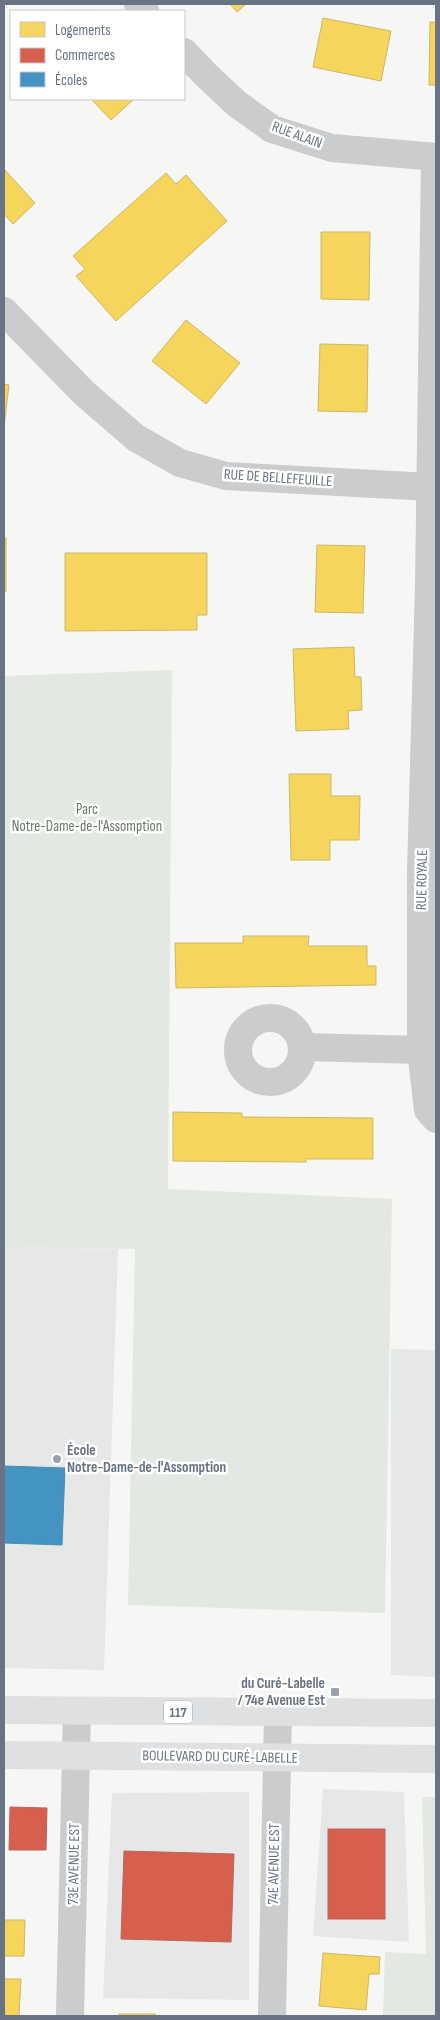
<svg xmlns="http://www.w3.org/2000/svg" width="440" height="2020" font-family="'Sofia Sans Condensed',sans-serif">
<style>
.built{fill:#e6e8e7}
.green{fill:#e4e8e3}
.homes{fill:#f6d55c;stroke:#cbb868}
.shops{fill:#d6604d;stroke:#b5665d}
.schools{fill:#4393c3;stroke:#4e8ab0}
.lines{fill:none;stroke-linecap:round;stroke-linejoin:round}
.minor{stroke:#cbcccd;stroke-width:28}
.major{stroke:#dfe0e1;stroke-width:28}
.poi-dot{fill:#9aa2ab;stroke:#fff;stroke-width:2}
.labels{text-anchor:middle;dominant-baseline:central;stroke-width:5;stroke-linejoin:round;paint-order:stroke}
.shield{fill:#fff;stroke:#959ea8;stroke-width:1}
.shield-label{font-size:14px;font-weight:bold;fill:#687483}
.street-label{font-size:15px;fill:#687483;stroke:#fff}
.park-label{font-size:15px;fill:#687b66;stroke:#fff}
.poi-label{font-size:15px;font-weight:bold;fill:#687483;stroke:#fff;text-anchor:start}
</style>
<rect width="100%" height="100%" fill="#f6f6f5"/>
<g class="built">
<path d="M 4,1247 L 118,1249 L 104,1670 L 4,1668 Z"/>
<path d="M 391,1349 L 436,1350 L 436,1677 L 391,1675 Z"/>
<path d="M 323,1789 L 404,1792 L 409,1942 L 313,1936 Z"/>
<path d="M 249,1792 L 249,2000 L 103,1998 L 112,1793 Z"/>
</g>
<g class="green">
<path d="M 172,670 L 168,1189 L 392,1199 L 385,1613 L 128,1605 L 135,1249 L 4,1247 L 4,676 Z"/>
<path d="M 422,1797 L 436,1797 L 436,2016 L 383,2016 L 385,1952 L 426,1954 Z"/>
</g>
<g class="homes">
<path d="M 230,4 L 246,4 L 237,12 Z"/>
<path d="M 323,18 L 391,31 L 381,81 L 313,67 Z"/>
<path d="M 430,22 L 436,22 L 436,85 L 429,85 Z"/>
<path d="M 91,99 L 134,99 L 111,120 Z"/>
<path d="M 4,169 L 35,203 L 13,224 L 4,214 Z"/>
<path d="M 166,173 L 176,184 L 186,175 L 227,221 L 116,321 L 76,276 L 85,269 L 73,256 Z"/>
<path d="M 321,232 L 370,232 L 369,300 L 321,299 Z"/>
<path d="M 186,320 L 240,363 L 206,404 L 152,361 Z"/>
<path d="M 320,344 L 368,345 L 367,412 L 318,411 Z"/>
<path d="M 4,384 L 9,385 L 4,427 Z"/>
<rect x="4" y="538" width="2" height="53"/>
<path d="M 317,545 L 365,546 L 363,613 L 315,612 Z"/>
<path d="M 65,553 L 207,553 L 207,615 L 197,615 L 197,630 L 65,631 Z"/>
<path d="M 354,647 L 355,677 L 361,677 L 362,710 L 348,711 L 349,729 L 296,731 L 293,649 Z"/>
<path d="M 289,774 L 331,774 L 331,796 L 360,796 L 359,840 L 330,840 L 330,860 L 291,860 Z"/>
<path d="M 243,936 L 309,936 L 308,946 L 367,946 L 367,966 L 376,966 L 376,985 L 176,988 L 175,943 L 243,943 Z"/>
<path d="M 173,1112 L 242,1113 L 242,1117 L 373,1118 L 373,1159 L 306,1159 L 306,1162 L 173,1161 Z"/>
<path d="M 4,1920 L 25,1920 L 24,1956 L 4,1956 Z"/>
<path d="M 323,1953 L 380,1957 L 379,1974 L 369,1974 L 366,2010 L 319,2006 Z"/>
<path d="M 4,1979 L 21,1979 L 19,2016 L 4,2015 Z"/>
<rect x="119" y="2014" width="36" height="2"/>
</g>
<g class="shops">
<path d="M 10,1807 L 47,1808 L 46,1850 L 9,1850 Z"/>
<rect x="328" y="1829" width="57" height="90"/>
<path d="M 124,1851 L 234,1854 L 231,1942 L 121,1939 Z"/>
</g>
<path class="schools" d="M 4,1466 L 65,1468 L 62,1545 L 4,1543 Z"/>
<g class="lines">
<g class="minor">
<path d="M 138,4 L 145,11"/>
<path d="M 184,52 L 206,75 L 237,104 L 272,129 L 332,148 L 436,157"/>
<path d="M 435,157 L 429,585 L 421,872 L 421,1050 L 428,1110 L 436,1119"/>
<path d="M 4,311 L 84,393 L 136,438 L 180,463 L 226,476 L 431,487"/>
<circle cx="270" cy="1050" r="32"/>
<path d="M 302,1047 L 421,1050"/>
<path d="M 70,2016 L 77,1711"/>
<path d="M 272,2016 L 278,1712"/>
</g>
<g class="major">
<path d="M 4,1710 L 436,1713"/>
<path d="M 4,1755 L 436,1759"/>
</g>
</g>
<g class="poi-dot">
<circle cx="57" cy="1459" r="5"/>
<rect x="330" y="1687" width="10" height="10" rx="2.5"/>
</g>
<g class="labels">
<rect class="shield" x="164" y="1700.5" width="28" height="23" rx="4"/>
<g class="shield-label">
<text x="178" y="1712">117</text>
</g>
<g class="street-label">
<text transform="translate(297 135) rotate(20)">RUE ALAIN</text>
<text transform="translate(278 478) rotate(4)">RUE DE BELLEFEUILLE</text>
<text transform="translate(422 880) rotate(-89)">RUE ROYALE</text>
<text transform="translate(220 1757) rotate(1)">BOULEVARD DU CURÉ-LABELLE</text>
<text transform="translate(74 1864) rotate(-89)">73E AVENUE EST</text>
<text transform="translate(274 1864) rotate(-89)">74E AVENUE EST</text>
</g>
<g class="park-label">
<text x="87" y="809">Parc<tspan x="87" dy="17">Notre-Dame-de-l'Assomption</tspan></text>
</g>
<g class="poi-label">
<text x="67" y="1450">École<tspan x="67" dy="17">Notre-Dame-de-l'Assomption</tspan></text>
<text x="325" y="1683" text-anchor="end">du Curé-Labelle<tspan x="325" dy="17">/ 74e Avenue Est</tspan></text>
</g>
</g>
<rect width="440" height="2020" fill="none" stroke="#687483" stroke-width="10"/>
<rect x="10" y="10" width="175" height="90" fill="#ffffff" stroke="#c3c7cd"/>
<rect x="20" y="22" width="25" height="15" fill="#f6d55c" stroke="#c3c7cd"/>
<text x="55" y="35" font-size="15" fill="#687483">Logements</text>
<rect x="20" y="48" width="25" height="15" fill="#d6604d" stroke="#c3c7cd"/>
<text x="55" y="60" font-size="15" fill="#687483">Commerces</text>
<rect x="20" y="72" width="25" height="15" fill="#4393c3" stroke="#c3c7cd"/>
<text x="55" y="85" font-size="15" fill="#687483">Écoles</text>
</svg>
